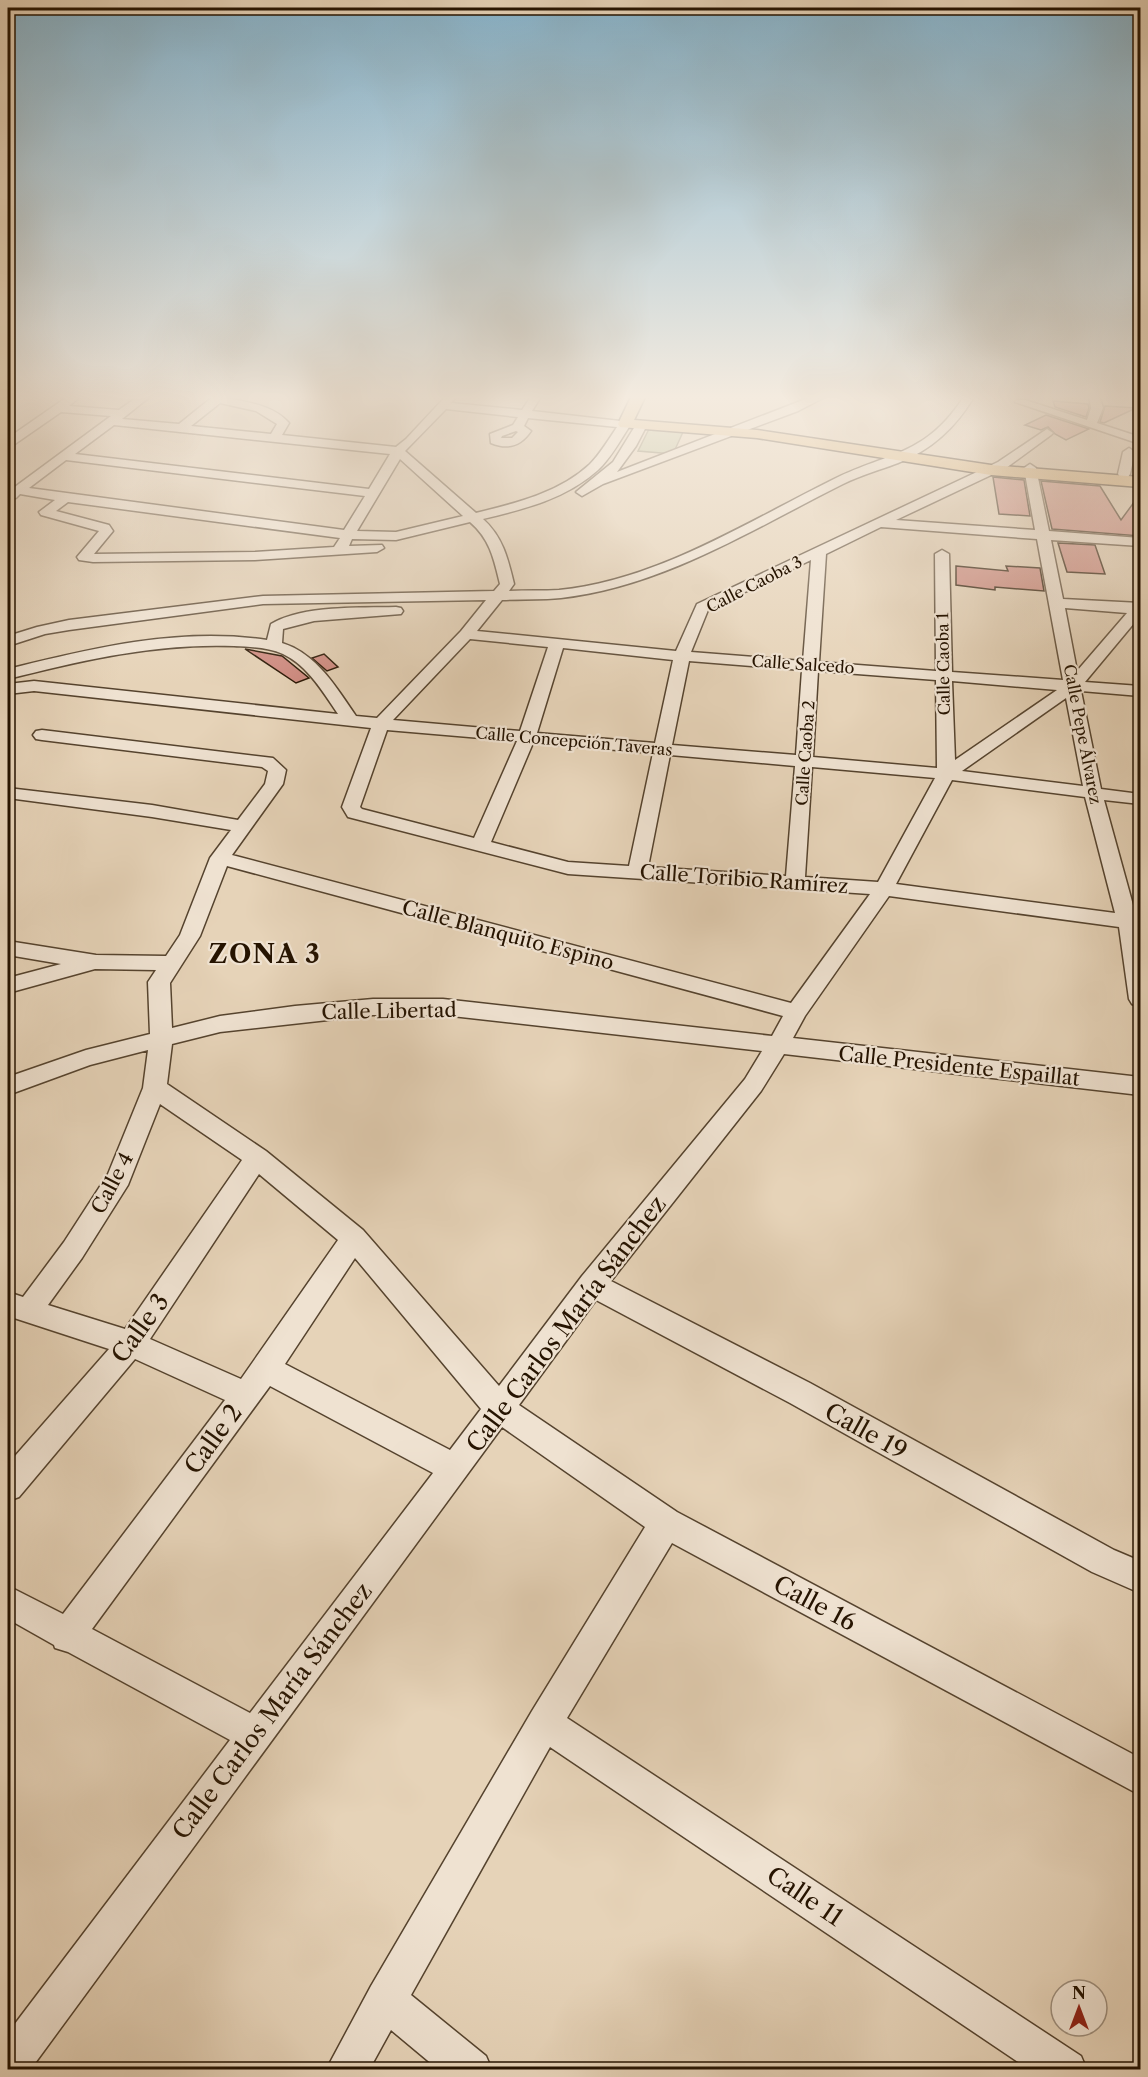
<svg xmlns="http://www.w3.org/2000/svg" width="1148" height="2077" font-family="'Libre Caslon Text',serif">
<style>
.green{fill:#b2bd92;stroke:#6c6849;stroke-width:1.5}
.building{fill:#d18c83;stroke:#251300;stroke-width:1.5}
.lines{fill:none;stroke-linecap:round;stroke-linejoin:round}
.minor-casing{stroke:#55432e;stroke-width:3}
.major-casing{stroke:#251300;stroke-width:3}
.minor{fill:#efe2d1;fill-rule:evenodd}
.major{fill:#e3ba7c;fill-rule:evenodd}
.labels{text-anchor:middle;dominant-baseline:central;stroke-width:4.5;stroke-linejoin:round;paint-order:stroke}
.far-street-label{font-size:16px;fill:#251300;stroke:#efe2d1}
.street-label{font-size:20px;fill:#251300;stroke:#efe2d1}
.near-street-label{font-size:24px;fill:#251300;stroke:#efe2d1}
.district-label{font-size:26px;font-weight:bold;letter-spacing:1.5px;fill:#251300;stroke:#efe2d1}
</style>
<rect width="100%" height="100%" fill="#e6d3b8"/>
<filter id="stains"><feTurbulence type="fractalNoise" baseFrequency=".00333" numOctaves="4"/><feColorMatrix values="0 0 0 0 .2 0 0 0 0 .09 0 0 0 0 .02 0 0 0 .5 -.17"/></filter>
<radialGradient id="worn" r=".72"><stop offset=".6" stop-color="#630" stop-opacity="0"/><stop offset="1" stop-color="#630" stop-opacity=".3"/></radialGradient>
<path class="green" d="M 649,429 L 683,432 L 673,454 L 638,451 Z"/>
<g class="building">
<path d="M 1053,401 L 1088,404 L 1089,408 L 1086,417 L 1055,407 Z"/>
<path d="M 1105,406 L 1136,408 L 1104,423 L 1100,422 Z"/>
<path d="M 1046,415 L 1089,429 L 1066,440 L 1055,434 L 1048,427 L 1041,430 L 1025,425 Z"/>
<path d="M 993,477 L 1024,480 L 1030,516 L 999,514 Z"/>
<path d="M 1041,481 L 1100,486 L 1121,520 L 1140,494 L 1140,536 L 1052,529 Z"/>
<path d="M 1058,543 L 1095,545 L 1105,574 L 1067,572 Z"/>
<path d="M 956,566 L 1008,571 L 1006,566 L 1040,568 L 1044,591 L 995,587 L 995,590 L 956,585 Z"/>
<path d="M 245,649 L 282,656 L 309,678 L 296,683 Z"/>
<path d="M 324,654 L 338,667 L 327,671 L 312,658 Z"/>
</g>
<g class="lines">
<g class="minor-casing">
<g id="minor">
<path d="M 70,395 L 82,395 L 69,406 L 119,410 L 140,395 L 152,395 L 122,419 L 179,424 L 215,395 L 225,395 L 224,397 C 247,403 272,404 289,423 L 282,435 L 396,447 L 406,439 L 447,395 L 458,395 L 451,403 L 522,410 L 532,395 L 542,395 L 532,411 L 629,422 L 631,424 C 621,439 611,458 598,470 C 566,499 524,509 483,519 C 503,537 508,559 514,584 L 509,591 C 526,590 543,591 559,590 C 656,581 749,521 834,479 C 891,451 926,456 965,395 L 975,395 C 957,426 932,450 898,463 C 880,470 861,475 843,484 C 753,529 664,586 561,598 C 542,600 521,599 502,600 L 477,631 L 676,651 L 697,604 L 998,462 L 1047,429 L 1053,433 L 1051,435 L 1006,468 L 896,520 L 1035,530 L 1024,468 L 1030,464 L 1036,468 L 1049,531 L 1140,538 L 1140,546 L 1051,540 L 1063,599 L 1140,603 L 1140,616 L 1085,682 L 1140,686 L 1140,696 L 1081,691 L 1101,789 L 1140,794 L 1140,804 L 1104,800 L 1136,916 L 1140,916 L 1140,1007 L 1132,1004 L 1129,999 L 1119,927 L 889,896 L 805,1016 L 793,1038 L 1140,1077 L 1140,1095 L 784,1054 L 761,1091 L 611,1281 L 810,1383 L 1114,1550 L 1140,1561 L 1140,1593 L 1092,1572 L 790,1403 L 596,1300 L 519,1405 L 677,1512 L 1140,1758 L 1140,1795 L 672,1543 L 567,1718 L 1081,2056 L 1087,2070 L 1030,2070 L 550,1747 L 411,1995 L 486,2056 L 492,2070 L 439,2070 L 391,2030 L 369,2070 L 326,2070 L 371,1986 L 532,1711 L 645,1527 L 502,1427 L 30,2070 L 8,2070 L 8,2033 L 230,1740 L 68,1652 L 55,1648 L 54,1645 L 8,1619 L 8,1586 L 63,1614 L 225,1400 L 135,1359 L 19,1497 L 8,1501 L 8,1464 L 109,1349 L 8,1316 L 8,1292 L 23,1297 L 64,1242 L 108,1174 L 143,1088 L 148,1050 L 90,1065 L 8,1095 L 8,1077 L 86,1050 L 150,1034 L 148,982 L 156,970 L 95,969 L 8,993 L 8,978 L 61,964 L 8,955 L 8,941 L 96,955 L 166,956 L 180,935 L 210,858 L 231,830 L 152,817 L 8,798 L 8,788 L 152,805 L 238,820 L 265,784 L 268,771 L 262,767 L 42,740 L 36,739 L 33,735 L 36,731 L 42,730 L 273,758 L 286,770 L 283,784 L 232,855 L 791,1003 L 870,894 L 568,874 L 348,817 L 342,807 L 371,728 L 34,691 L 8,694 L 8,684 L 34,681 L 338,714 C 323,692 308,666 283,654 C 268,647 250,647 234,646 C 156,643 83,660 8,679 L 8,669 C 93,648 179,627 267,640 L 271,624 C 303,605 359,608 396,607 L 401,608 L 403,611 L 401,614 L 314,621 L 283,629 L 282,643 C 317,654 336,687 356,716 L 377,718 L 461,631 L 486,600 L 263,604 L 69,630 L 45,634 L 8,646 L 8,636 L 37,627 L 69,620 L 263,596 L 494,591 L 500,584 C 494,559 490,539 470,522 L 396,540 L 352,539 L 349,546 L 382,545 L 384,548 L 377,552 L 255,560 L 93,562 L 79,560 L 77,557 L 99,531 L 41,515 L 39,512 L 55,500 L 20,494 L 16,498 L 8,498 L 8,492 L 111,416 L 61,412 L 12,446 L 8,446 L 8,438 ZM 220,403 L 256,411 L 277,424 L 271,434 L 191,426 ZM 446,409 L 518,417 L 513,425 L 490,434 L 491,443 C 508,450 521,446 531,431 L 524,426 L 528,418 L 617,427 C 609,439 600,454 590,464 C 559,493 516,503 476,513 L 405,451 ZM 114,425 L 390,454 L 369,489 L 75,454 ZM 516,431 L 518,432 L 512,438 L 501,438 L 502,436 ZM 400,459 L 463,516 L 396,532 L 357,531 ZM 66,460 L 365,496 L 344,530 L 29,488 ZM 68,502 L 340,538 L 334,547 L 255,552 L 94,554 L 113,531 L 109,525 L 56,511 ZM 881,527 L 1037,539 L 1063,680 L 952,672 L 949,554 L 942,550 L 935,554 L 936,671 L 819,662 L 826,554 ZM 811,560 L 803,661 L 691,652 L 708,610 ZM 1065,608 L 1127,613 L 1077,671 ZM 470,639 L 548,647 L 520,731 L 393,720 ZM 563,648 L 673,660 L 655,743 L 537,733 ZM 689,661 L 802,670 L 796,755 L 672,745 ZM 818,671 L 936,680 L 937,768 L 813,757 ZM 952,681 L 1057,690 L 955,760 ZM 1066,698 L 1083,786 L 962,771 ZM 387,730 L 517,741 L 474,838 L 362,809 L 360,807 ZM 533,743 L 653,753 L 629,866 L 568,862 L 491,842 ZM 670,755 L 795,766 L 786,876 L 648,867 ZM 812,767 L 935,778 L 878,882 L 805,877 ZM 952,780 L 1085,797 L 1115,913 L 896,884 ZM 227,866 L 783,1016 L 772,1036 L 443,999 L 373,999 L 295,1006 L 220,1016 L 172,1028 L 170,983 L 200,936 ZM 373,1015 L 443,1015 L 762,1051 L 745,1079 L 582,1276 L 499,1386 L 363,1230 L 266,1151 L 167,1084 L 172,1044 L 220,1032 ZM 160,1104 L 242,1160 L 125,1329 L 48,1305 L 82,1258 L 128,1185 ZM 259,1174 L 338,1240 L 241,1379 L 150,1339 ZM 355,1258 L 481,1409 L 450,1450 L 285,1364 ZM 270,1386 L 433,1473 L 250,1713 L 92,1629 Z"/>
<path d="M 816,395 L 829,395 L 798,411 L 603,484 L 582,496 L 576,492 L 613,462 L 637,423 L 641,422 L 647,425 L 636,446 L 617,472 Z"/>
<path d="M 1089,395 L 1099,395 L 1103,408 L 1097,423 L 1140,437 L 1140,444 L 1015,402 L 1017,400 L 1025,400 L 1087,420 L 1091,408 Z"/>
<path d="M 1129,448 L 1135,452 L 1130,474 L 1128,477 L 1120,477 L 1118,474 L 1123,452 Z"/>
</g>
</g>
<g class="major-casing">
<path id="major" d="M 632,395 L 646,395 L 634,420 L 757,430 L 991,465 L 1140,477 L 1140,487 L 991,475 L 757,438 L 620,427 L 618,424 Z"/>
</g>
<use href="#minor" class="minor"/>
<use href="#major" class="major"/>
</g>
<linearGradient id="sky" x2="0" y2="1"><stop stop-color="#87b6d0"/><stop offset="0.58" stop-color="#f4ebdf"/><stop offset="1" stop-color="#f4ebdf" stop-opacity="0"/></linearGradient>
<rect width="1148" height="685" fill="url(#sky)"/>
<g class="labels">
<g class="far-street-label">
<text transform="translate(754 584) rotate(-27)">Calle Caoba 3</text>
<text transform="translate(803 664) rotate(4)">Calle Salcedo</text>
<text transform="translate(943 664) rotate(-91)">Calle Caoba 1</text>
<text transform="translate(1083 734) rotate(79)">Calle Pepe Álvarez</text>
<text transform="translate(574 741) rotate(5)">Calle Concepción Taveras</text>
<text transform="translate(805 753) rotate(-86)">Calle Caoba 2</text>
</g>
<g class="street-label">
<text transform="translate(744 879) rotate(4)">Calle Toribio Ramírez</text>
<text transform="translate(508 935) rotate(15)">Calle Blanquito Espino</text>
<text transform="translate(389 1011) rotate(-1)">Calle Libertad</text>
<text transform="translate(959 1066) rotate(6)">Calle Presidente Espaillat</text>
<text transform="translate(112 1183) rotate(-62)">Calle 4</text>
</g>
<g class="near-street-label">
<text transform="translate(566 1324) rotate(-53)">Calle Carlos María Sánchez</text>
<text transform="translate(140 1328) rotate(-54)">Calle 3</text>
<text transform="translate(866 1431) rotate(29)">Calle 19</text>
<text transform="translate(213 1439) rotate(-54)">Calle 2</text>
<text transform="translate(815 1603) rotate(28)">Calle 16</text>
<text transform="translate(272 1711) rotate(-53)">Calle Carlos María Sánchez</text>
<text transform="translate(805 1896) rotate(34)">Calle 11</text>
</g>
<g class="district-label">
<text x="265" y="954">ZONA 3</text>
</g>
</g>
<rect width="1148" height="2077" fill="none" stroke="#e6d3b8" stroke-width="30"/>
<rect x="9" y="9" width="1130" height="2059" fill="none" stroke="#251300" stroke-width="3"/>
<rect x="15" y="15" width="1118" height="2047" fill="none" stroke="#251300" stroke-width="1.5"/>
<g transform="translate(1079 2008)"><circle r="28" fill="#efe2d1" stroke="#9e8f7d" stroke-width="1.5"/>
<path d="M0-4.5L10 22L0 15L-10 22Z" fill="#8f2418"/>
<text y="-9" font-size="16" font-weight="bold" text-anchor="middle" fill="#251300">N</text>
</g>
<rect width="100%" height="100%" filter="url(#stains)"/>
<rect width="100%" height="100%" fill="url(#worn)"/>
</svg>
